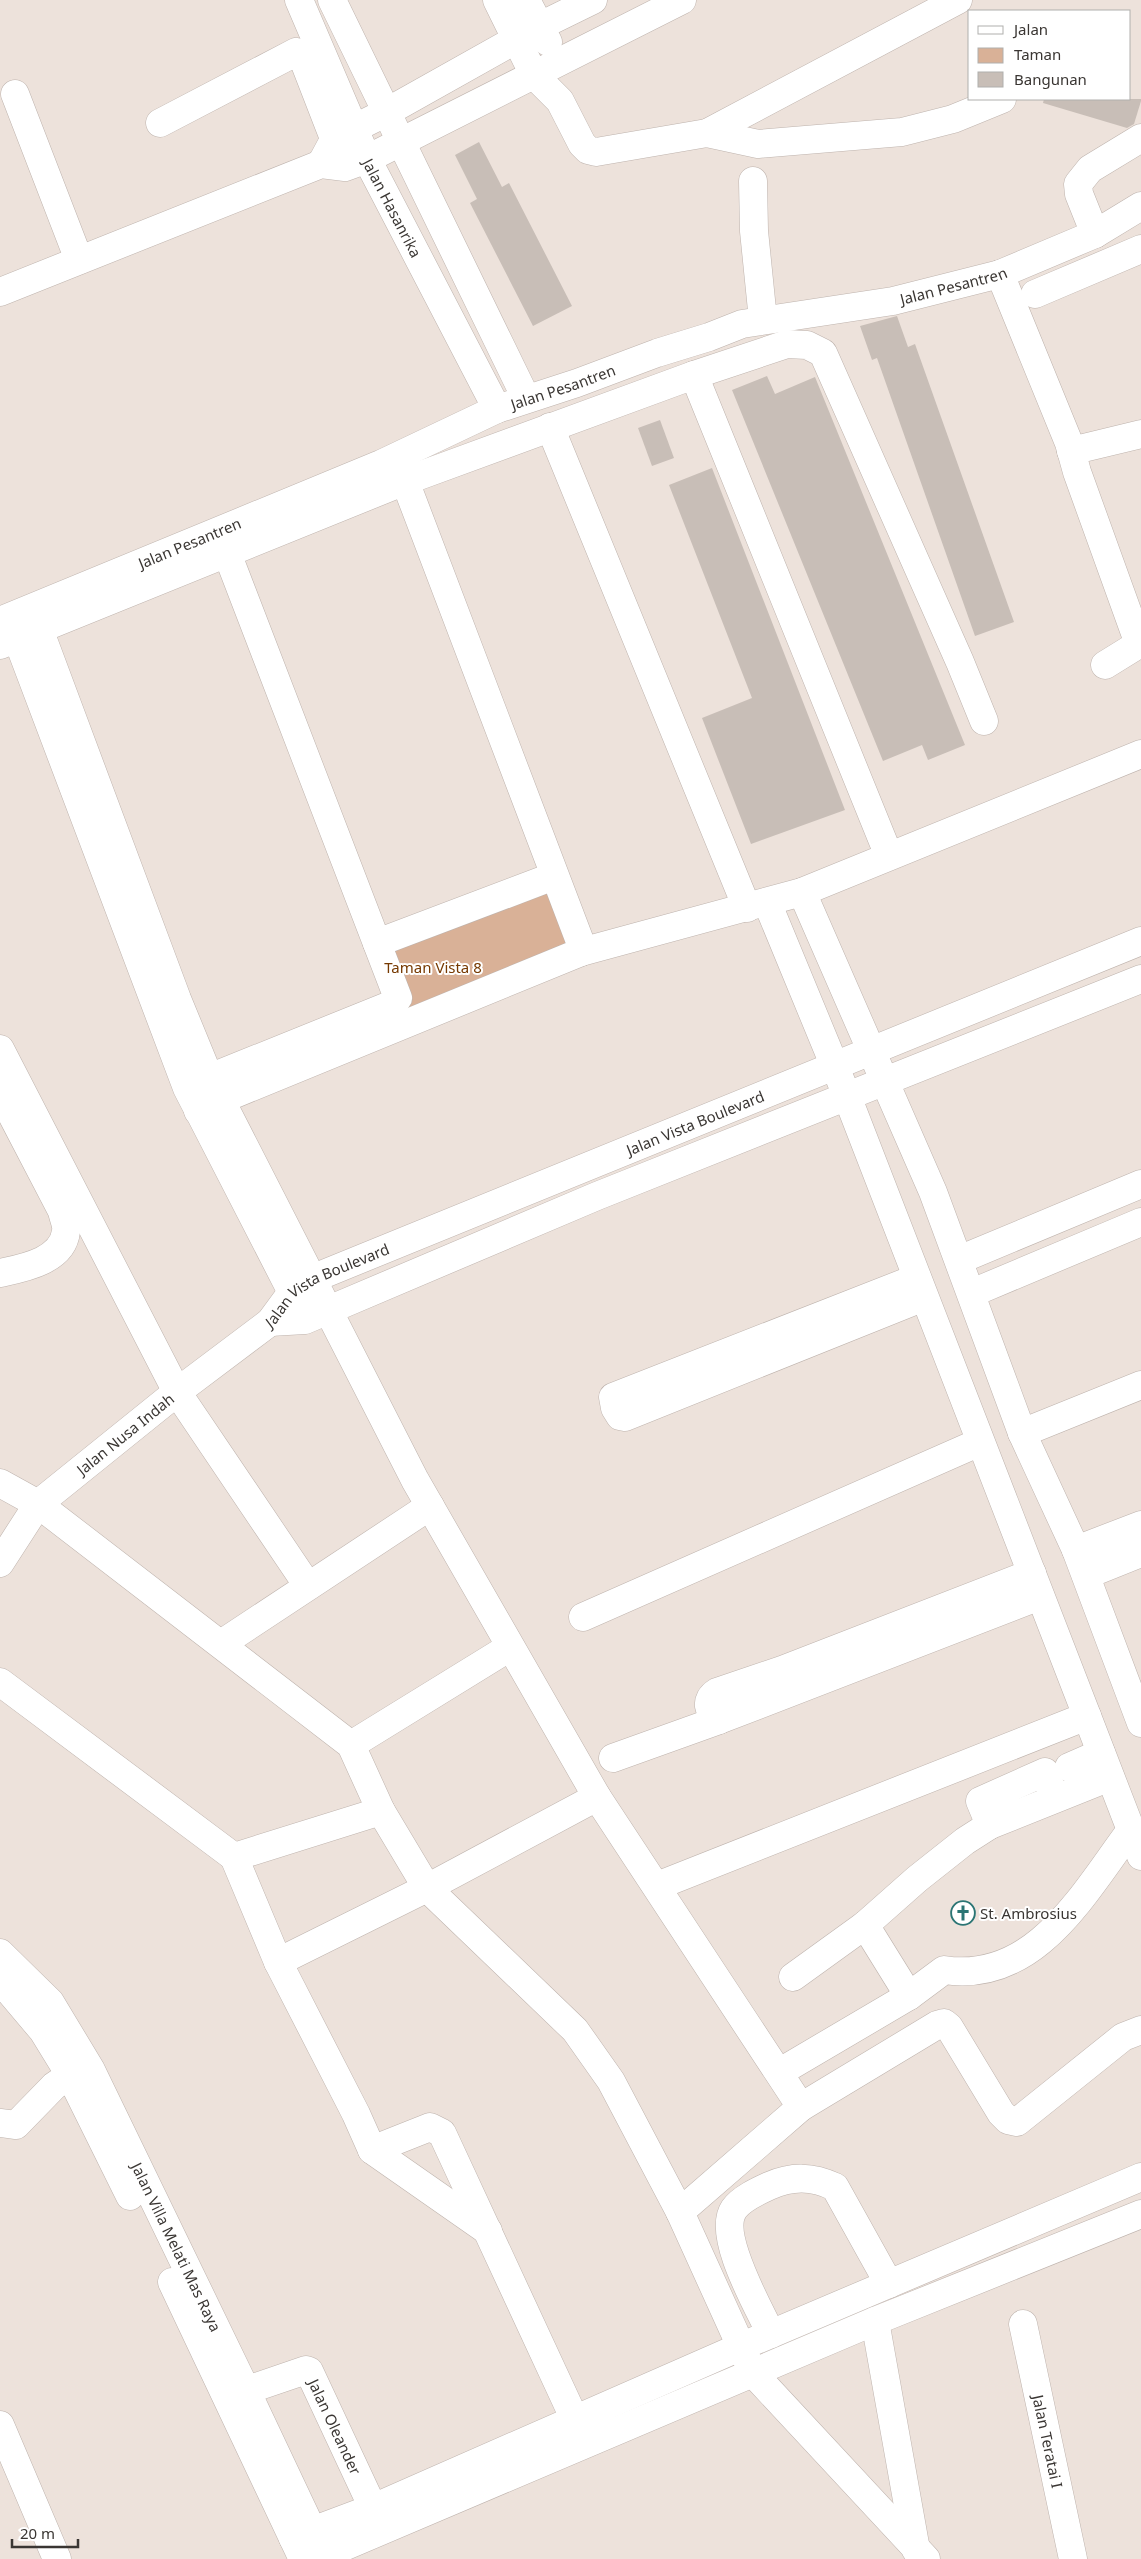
<svg xmlns="http://www.w3.org/2000/svg" width="1141" height="2559" font-family="'Noto Sans',sans-serif">
<style>
.green{fill:#d9b197}
.building{fill:#c8beb7}
.lines{fill:none;stroke-linecap:round;stroke-linejoin:round}
.minor-casing{stroke:#beb3ad;stroke-width:29}
.minor{stroke:#fff;stroke-width:28}
.labels{text-anchor:middle;dominant-baseline:central;stroke-width:4;stroke-linejoin:round;paint-order:stroke}
.street-label{font-size:15px;fill:#3a3633;stroke:#fff}
.park-label{font-size:15px;fill:#763901;stroke:#fff}
.poi-label{font-size:15px;fill:#3a3633;stroke:#fff;text-anchor:start}
</style>
<rect width="100%" height="100%" fill="#ede2db"/>
<path class="green" d="M 554,876 L 581,952 L 408,1022 L 377,943 Z"/>
<g class="building">
<path d="M 1044,99 L 1141,99 L 1141,101 L 1134,124 L 1127,128 L 1043,103 Z"/>
<path d="M 479,142 L 502,187 L 509,183 L 572,306 L 533,326 L 470,203 L 477,199 L 455,155 Z"/>
<path d="M 897,316 L 908,347 L 915,344 L 1014,622 L 975,636 L 877,358 L 872,360 L 860,326 Z"/>
<path d="M 767,376 L 775,394 L 815,377 L 965,745 L 928,760 L 922,745 L 883,761 L 732,390 Z"/>
<path d="M 660,420 L 674,458 L 652,466 L 638,428 Z"/>
<path d="M 712,468 L 845,810 L 751,844 L 702,718 L 752,698 L 669,485 Z"/>
</g>
<g class="lines">
<g class="minor-casing">
<g id="minor">
<path id="s1" d="M 299,0 L 367,159 L 497,409"/>
<path d="M 332,0 L 521,388"/>
<path d="M 497,0 L 534,75 L 560,101 L 582,144 L 588,150 L 596,152 L 707,133 L 958,0"/>
<path d="M 526,0 L 548,42"/>
<path d="M 15,94 L 79,260"/>
<path d="M 160,123 L 296,52 L 302,56 L 340,154"/>
<path d="M 707,133 L 758,144 L 902,132 L 953,119 L 1002,99"/>
<path d="M 321,164 L 335,138 L 385,113 L 540,26 L 593,0"/>
<path d="M 753,181 L 754,231 L 763,320"/>
<path d="M 1095,234 L 1079,194 L 1078,184 L 1090,169 L 1141,138"/>
<path d="M 1000,274 L 1069,443 L 1077,472 L 1139,644 L 1105,665"/>
<path d="M 0,292 L 321,164 L 345,167 L 367,159 L 682,0"/>
<path d="M 1035,294 L 1141,249"/>
<path d="M 694,375 L 889,856"/>
<path d="M 550,427 L 747,908"/>
<path d="M 1071,451 L 1141,434"/>
<path id="s2" d="M 0,621 L 381,464 L 497,409 L 577,383 L 657,353 L 709,337 L 742,324 L 893,301 L 1000,274 L 1095,234 L 1141,206"/>
<path d="M 39,629 L 177,999 L 209,1077 L 415,1480 L 597,1797 L 801,2107 L 680,2212"/>
<path d="M 17,638 L 187,1088 L 300,1308"/>
<path d="M 0,645 L 405,481 L 694,375 L 787,344 L 807,345 L 823,353 L 960,662 L 984,721"/>
<path d="M 802,892 L 933,1192 L 1022,1433 L 1076,1550 L 1141,1723"/>
<path d="M 377,943 L 554,876"/>
<path d="M 581,952 L 802,892 L 1141,754"/>
<path d="M 0,1049 L 177,1392 L 308,1586"/>
<path d="M 192,1085 L 393,1004 L 398,998 L 227,553"/>
<path d="M 0,1092 L 62,1211 C 63,1217 67,1225 66,1231 C 63,1261 23,1268 0,1273"/>
<path d="M 198,1111 L 220,1100 L 581,952 L 581,944 L 405,481"/>
<path d="M 959,1260 L 1141,1184"/>
<path d="M 917,1278 L 613,1397 L 615,1408 L 620,1416 L 625,1417 L 924,1297"/>
<path d="M 972,1293 L 1141,1222"/>
<path d="M 270,1322 L 305,1320 L 597,1196 L 1141,979"/>
<path d="M 1022,1433 L 1141,1385"/>
<path d="M 0,1483 L 38,1504 L 351,1745 L 381,1811 L 427,1888 L 575,2030 L 611,2081 L 680,2212 L 753,2373 L 926,2559"/>
<path d="M 1076,1550 L 1141,1525"/>
<path id="s3" d="M 0,1563 L 38,1504 L 177,1392 L 270,1322 L 292,1292 L 314,1278 L 1141,941"/>
<path d="M 1086,1575 L 1141,1553"/>
<path d="M 583,1617 L 980,1442"/>
<path d="M 221,1644 L 430,1506"/>
<path d="M 0,1682 L 234,1857 L 381,1811"/>
<path d="M 1087,1716 L 1141,1856"/>
<path d="M 719,1720 C 708,1712 704,1700 717,1692 L 782,1670 L 1032,1573"/>
<path d="M 351,1745 L 510,1647"/>
<path d="M 613,1758 L 719,1720 L 1040,1596"/>
<path d="M 1069,1767 L 1101,1753"/>
<path d="M 990,1825 L 980,1801 L 1045,1772 L 1055,1798"/>
<path d="M 234,1857 L 278,1962 L 356,2114 L 372,2150 L 488,2231"/>
<path d="M 657,1886 L 1087,1716 L 847,1096 L 767,902"/>
<path d="M 865,1925 L 909,1996"/>
<path id="s4" d="M 0,1953 L 50,2002 L 91,2070 L 246,2390 L 320,2547"/>
<path d="M 278,1962 L 427,1888 L 597,1797"/>
<path d="M 793,1977 L 865,1925 L 917,1879 L 965,1841 L 990,1825 L 1110,1777"/>
<path d="M 0,1980 L 43,2031 L 70,2075 L 130,2196"/>
<path d="M 780,2072 L 909,1996 L 944,1970 C 1036,1984 1084,1892 1131,1830"/>
<path d="M 801,2107 L 937,2025 L 944,2023 L 949,2027 L 1001,2113 L 1008,2120 L 1017,2122 L 1123,2037 L 1141,2030"/>
<path d="M 0,2123 L 16,2125 L 54,2086 L 70,2075"/>
<path d="M 372,2150 L 430,2127 L 442,2133 L 575,2420 L 580,2437"/>
<path d="M 172,2282 L 301,2555"/>
<path d="M 875,2321 L 916,2550"/>
<path id="s5" d="M 1023,2324 L 1073,2559"/>
<path d="M 771,2334 C 759,2308 716,2235 734,2209 C 741,2199 758,2191 769,2186 C 792,2176 812,2176 835,2187 L 889,2284"/>
<path id="s6" d="M 230,2396 L 306,2370 L 309,2371 L 373,2508"/>
<path d="M 0,2425 L 57,2559"/>
<path d="M 293,2538 L 373,2508 L 740,2347 L 1141,2177"/>
<path d="M 315,2559 L 875,2321 L 1141,2214"/>
</g>
</g>
<use href="#minor" class="minor"/>
</g>
<defs>
<g id="church-ring" transform="scale(1.25)"><circle r="9.5" fill="#fff" stroke="#2b7574" stroke-width="1.5"/><path d="M-1.2-6h2.4v3.5h3.3v2.4h-3.3V6h-2.4V-.1h-3.3v-2.4h3.3Z" fill="#2b7574"/></g>
</defs>
<g fill-rule="evenodd">
<use href="#church-ring" x="963" y="1913"/>
</g>
<g class="labels">
<g class="street-label">
<text stroke="none"><textPath href="#s1" startOffset="228">Jalan Hasanrika</textPath></text>
<text stroke="none"><textPath href="#s2" startOffset="1015">Jalan Pesantren</textPath></text>
<text stroke="none"><textPath href="#s2" startOffset="610">Jalan Pesantren</textPath></text>
<text stroke="none"><textPath href="#s2" startOffset="205">Jalan Pesantren</textPath></text>
<text stroke="none"><textPath href="#s3" startOffset="840">Jalan Vista Boulevard</textPath></text>
<text stroke="none"><textPath href="#s3" startOffset="435">Jalan Vista Boulevard</textPath></text>
<text stroke="none"><textPath href="#s3" startOffset="182">Jalan Nusa Indah</textPath></text>
<text stroke="none"><textPath href="#s4" startOffset="346">Jalan Villa Melati Mas Raya</textPath></text>
<text stroke="none"><textPath href="#s6" startOffset="145">Jalan Oleander</textPath></text>
<text stroke="none"><textPath href="#s5" startOffset="120">Jalan Teratai I</textPath></text>
</g>
<g class="park-label">
<text x="433" y="967">Taman Vista 8</text>
</g>
<g class="poi-label">
<text x="980" y="1913">St. Ambrosius</text>
</g>
</g>
<rect x="968" y="10" width="162" height="90" fill="#ffffff" stroke="#b0afad"/>
<rect x="978" y="26" width="25" height="8" fill="#ffffff" stroke="#b0afad"/>
<text x="1014" y="35" font-size="15" fill="#3a3633">Jalan</text>
<rect x="978" y="48" width="25" height="15" fill="#d9b197" stroke="#b0afad"/>
<text x="1014" y="60" font-size="15" fill="#3a3633">Taman</text>
<rect x="978" y="72" width="25" height="15" fill="#c8beb7" stroke="#b0afad"/>
<text x="1014" y="85" font-size="15" fill="#3a3633">Bangunan</text>
<path d="M12 2539v8h66v-8" fill="none" stroke="#3a3633" stroke-width="2.5"/>
<text x="20" y="2539" font-size="15" fill="#3a3633" stroke="#ffffff" stroke-width="4" paint-order="stroke">20 m</text>
</svg>
